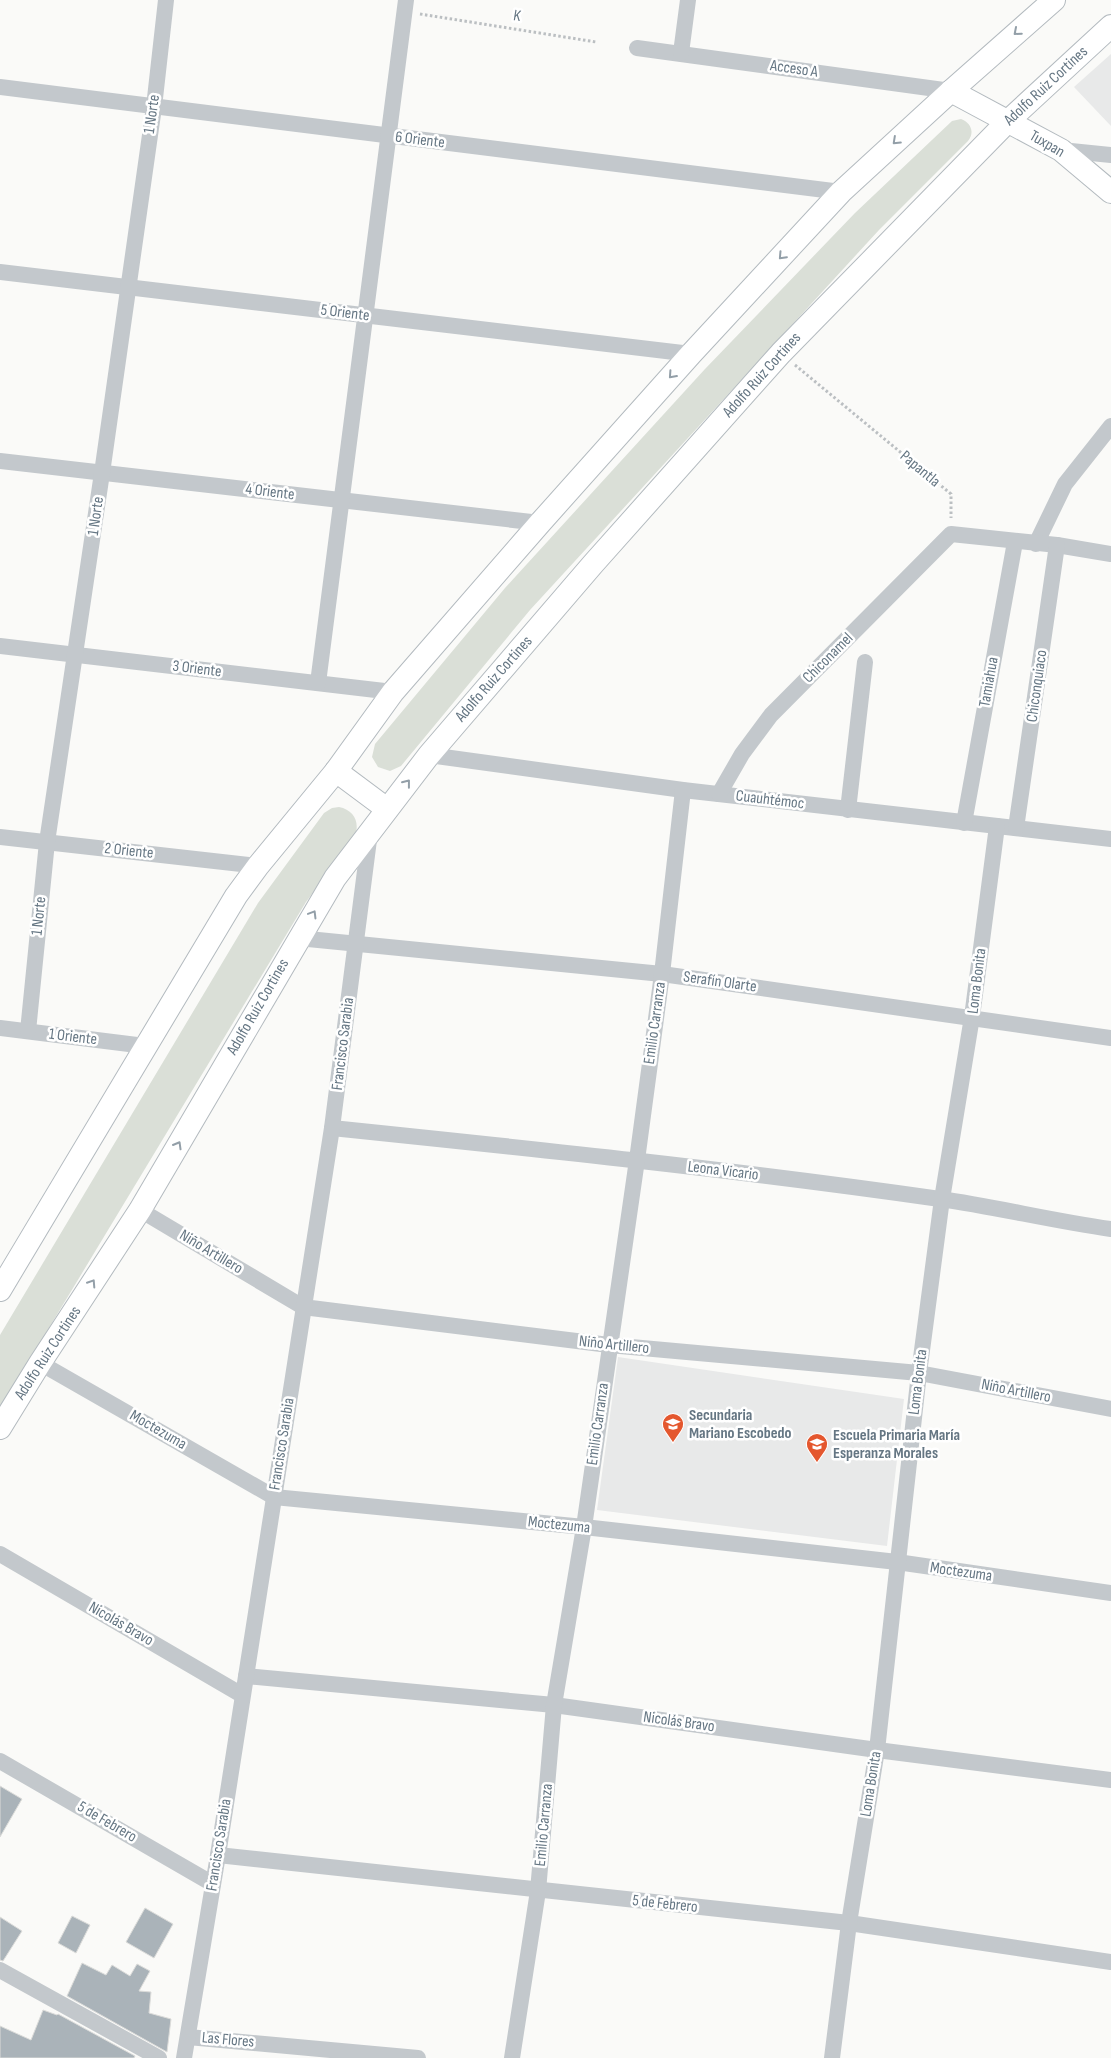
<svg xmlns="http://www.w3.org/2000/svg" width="1111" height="2058" font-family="'Sofia Sans Condensed',sans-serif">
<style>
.built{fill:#e8e9e9}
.green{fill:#dadfd7}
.building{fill:#aab3b9;stroke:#dcdcda}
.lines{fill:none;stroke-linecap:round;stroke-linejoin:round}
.secondary-casing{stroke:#b3babf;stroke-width:24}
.path{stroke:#bbbfc2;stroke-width:3;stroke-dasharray:2.5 2.5;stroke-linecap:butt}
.street{stroke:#c3c8cc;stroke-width:16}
.secondary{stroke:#fff;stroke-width:22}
.oneway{stroke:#939fa8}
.labels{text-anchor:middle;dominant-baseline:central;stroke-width:5;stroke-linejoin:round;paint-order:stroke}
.street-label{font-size:16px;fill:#657683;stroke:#fff}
.poi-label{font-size:16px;font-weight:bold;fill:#657683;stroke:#fff;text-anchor:start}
</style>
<rect width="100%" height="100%" fill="#fafaf8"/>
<g class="built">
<path d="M 1111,54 L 1111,126 L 1074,87 Z"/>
<path d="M 618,1357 L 904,1399 L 887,1546 L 597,1510 Z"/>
</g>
<g class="green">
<path d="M 961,119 C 971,123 975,132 968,141 L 879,230 L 530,610 L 401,766 L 390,771 L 378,767 L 372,757 L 375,744 L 505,588 L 705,369 L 855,213 L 952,121 Z"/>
<path d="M 339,807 C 354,810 360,822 355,836 L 306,902 L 0,1409 L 0,1335 L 258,903 L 324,813 L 332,808 Z"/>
</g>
<g class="building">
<path d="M 0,1786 L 22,1799 L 0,1837 Z"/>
<path d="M 145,1908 L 173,1924 L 154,1958 L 126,1942 Z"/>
<path d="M 72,1916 L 90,1925 L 76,1953 L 58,1943 Z"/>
<path d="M 0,1917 L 22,1931 L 3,1961 L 0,1960 Z"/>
<path d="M 82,1963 L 106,1975 L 112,1965 L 130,1976 L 137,1964 L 150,1971 L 139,1991 L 151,1992 L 149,2013 L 171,2019 L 167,2052 L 67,1996 Z"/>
<path d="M 43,2010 L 57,2015 L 58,2014 L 135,2056 L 134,2058 L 0,2058 L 0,2026 L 31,2040 Z"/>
</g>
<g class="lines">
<g class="secondary-casing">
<g id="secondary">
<path d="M 951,91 L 1061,150 L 1111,192"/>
<path d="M 336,771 L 387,809"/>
<path d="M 0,1290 L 236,896 L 258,866 L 336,771 L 393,692 L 540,523 L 691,354 L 841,192 L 951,91 L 1054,0"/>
<path d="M 0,1428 L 40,1363 L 140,1210 L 335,878 L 429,755 L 593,564 L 781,353 L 1007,122 L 1111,26"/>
</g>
</g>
<g class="path">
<path d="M 420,14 L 596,42"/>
<path d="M 795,365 L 951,494 L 951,518"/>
</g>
<g class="street">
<path d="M 637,48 L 951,91"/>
<path d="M 681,53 L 688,0"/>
<path d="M 0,87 L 841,192"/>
<path d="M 1061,150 L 1111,155"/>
<path d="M 0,272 L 691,354"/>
<path d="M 0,461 L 540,523"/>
<path d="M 1036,544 L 1065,484 L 1111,426"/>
<path d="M 0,646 L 393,692"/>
<path d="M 318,683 L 406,0"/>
<path d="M 429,755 L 683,790 L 1111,839"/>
<path d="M 719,794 L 742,754 L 771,715 L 951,534 L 1057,545 L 1111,554"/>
<path d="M 848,810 L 865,662"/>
<path d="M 964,823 L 1015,542"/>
<path d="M 1016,828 L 1057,545"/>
<path d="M 0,837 L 258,866"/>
<path d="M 298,938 L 662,974 L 1111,1038"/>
<path d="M 0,1028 L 145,1046"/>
<path d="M 28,1031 L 47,842 L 102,473 L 154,107 L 166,0"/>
<path d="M 332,1128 C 535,1149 738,1170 940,1199 C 997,1207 1053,1221 1111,1229"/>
<path d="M 140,1210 L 303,1307 L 609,1345 L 919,1373 L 1111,1409"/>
<path d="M 40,1363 L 274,1497 L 584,1527 L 897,1562 L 1111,1593"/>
<path d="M 0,1554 L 242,1695"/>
<path d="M 246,1676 L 554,1705 L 877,1750 L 1111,1780"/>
<path d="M 0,1761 L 213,1884"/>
<path d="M 218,1855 L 849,1923 L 1111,1962"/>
<path d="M 0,1970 L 159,2058"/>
<path d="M 188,2037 L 418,2058"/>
<path d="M 184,2058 L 218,1855 L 332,1128 L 370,832"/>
<path d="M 512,2058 L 538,1891 L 554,1705 L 584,1527 L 637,1160 L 662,974 L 683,790"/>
<path d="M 832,2058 L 849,1923 L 877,1750 L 919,1373 L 942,1199 L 972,1017 L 997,826"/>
</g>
<use href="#secondary" class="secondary"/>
</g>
<defs><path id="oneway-chevron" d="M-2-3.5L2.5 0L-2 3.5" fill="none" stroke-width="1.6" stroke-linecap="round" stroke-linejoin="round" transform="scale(1.25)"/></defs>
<g class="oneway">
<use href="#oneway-chevron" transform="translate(1017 32) rotate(139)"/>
<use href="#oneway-chevron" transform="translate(896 141) rotate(137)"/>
<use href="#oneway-chevron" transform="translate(782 256) rotate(133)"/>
<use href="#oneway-chevron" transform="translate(672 375) rotate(132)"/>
<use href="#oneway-chevron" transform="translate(407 783) rotate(-52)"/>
<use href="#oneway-chevron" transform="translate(313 914) rotate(-59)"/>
<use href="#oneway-chevron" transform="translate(178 1145) rotate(-60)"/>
<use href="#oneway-chevron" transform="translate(92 1283) rotate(-57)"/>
</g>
<defs>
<g id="school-pin" transform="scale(1.125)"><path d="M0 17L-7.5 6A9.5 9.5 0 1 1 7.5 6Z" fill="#e4572e" stroke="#fff"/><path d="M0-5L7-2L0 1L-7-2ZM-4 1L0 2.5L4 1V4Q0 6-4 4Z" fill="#fff"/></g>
</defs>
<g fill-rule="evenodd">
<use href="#school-pin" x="673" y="1424"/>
<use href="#school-pin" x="817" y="1444"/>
</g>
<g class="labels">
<g class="street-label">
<text transform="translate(517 16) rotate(9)">K</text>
<text transform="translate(794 69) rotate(8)">Acceso A</text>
<text transform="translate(1046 86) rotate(-43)">Adolfo Ruiz Cortines</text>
<text transform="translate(152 114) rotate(-82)">1 Norte</text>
<text transform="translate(420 140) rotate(7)">6 Oriente</text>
<text transform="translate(1047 144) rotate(30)">Tuxpan</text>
<text transform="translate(345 313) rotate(7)">5 Oriente</text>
<text transform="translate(762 375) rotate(-48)">Adolfo Ruiz Cortines</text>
<text transform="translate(920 469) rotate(40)">Papantla</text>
<text transform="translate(270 492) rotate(7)">4 Oriente</text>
<text transform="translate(96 516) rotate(-82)">1 Norte</text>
<text transform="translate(828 658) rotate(-45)">Chiconamel</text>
<text transform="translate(197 669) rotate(7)">3 Oriente</text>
<text transform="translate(494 679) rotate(-49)">Adolfo Ruiz Cortines</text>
<text transform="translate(989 682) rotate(-80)">Tamiahua</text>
<text transform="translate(1037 686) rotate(-82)">Chiconquiaco</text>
<text transform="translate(770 800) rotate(7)">Cuauhtémoc</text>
<text transform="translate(129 851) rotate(6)">2 Oriente</text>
<text transform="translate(39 916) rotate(-84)">1 Norte</text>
<text transform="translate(977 981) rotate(-83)">Loma Bonita</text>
<text transform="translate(720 982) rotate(8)">Serafín Olarte</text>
<text transform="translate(258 1007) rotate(-60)">Adolfo Ruiz Cortines</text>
<text transform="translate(655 1023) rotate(-82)">Emilio Carranza</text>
<text transform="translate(73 1037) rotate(7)">1 Oriente</text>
<text transform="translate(343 1044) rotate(-83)">Francisco Sarabia</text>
<text transform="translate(723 1171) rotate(7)">Leona Vicario</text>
<text transform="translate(211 1252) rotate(31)">Niño Artillero</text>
<text transform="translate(614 1345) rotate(6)">Niño Artillero</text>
<text transform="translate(48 1353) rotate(-57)">Adolfo Ruiz Cortines</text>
<text transform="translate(918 1382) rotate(-83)">Loma Bonita</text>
<text transform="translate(1016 1391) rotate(11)">Niño Artillero</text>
<text transform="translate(598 1424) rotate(-82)">Emilio Carranza</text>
<text transform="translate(158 1430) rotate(30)">Moctezuma</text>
<text transform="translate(282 1444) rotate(-81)">Francisco Sarabia</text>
<text transform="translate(559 1525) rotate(6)">Moctezuma</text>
<text transform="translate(961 1572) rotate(8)">Moctezuma</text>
<text transform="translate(121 1624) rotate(30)">Nicolás Bravo</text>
<text transform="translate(679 1722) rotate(8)">Nicolás Bravo</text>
<text transform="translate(871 1784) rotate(-81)">Loma Bonita</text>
<text transform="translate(107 1822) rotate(30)">5 de Febrero</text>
<text transform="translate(544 1825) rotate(-85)">Emilio Carranza</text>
<text transform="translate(219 1845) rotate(-81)">Francisco Sarabia</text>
<text transform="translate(665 1904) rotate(6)">5 de Febrero</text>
<text transform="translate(228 2040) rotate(5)">Las Flores</text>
</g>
<g class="poi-label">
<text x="689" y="1415">Secundaria<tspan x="689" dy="18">Mariano Escobedo</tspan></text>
<text x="833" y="1435">Escuela Primaria María<tspan x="833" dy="18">Esperanza Morales</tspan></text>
</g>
</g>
</svg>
